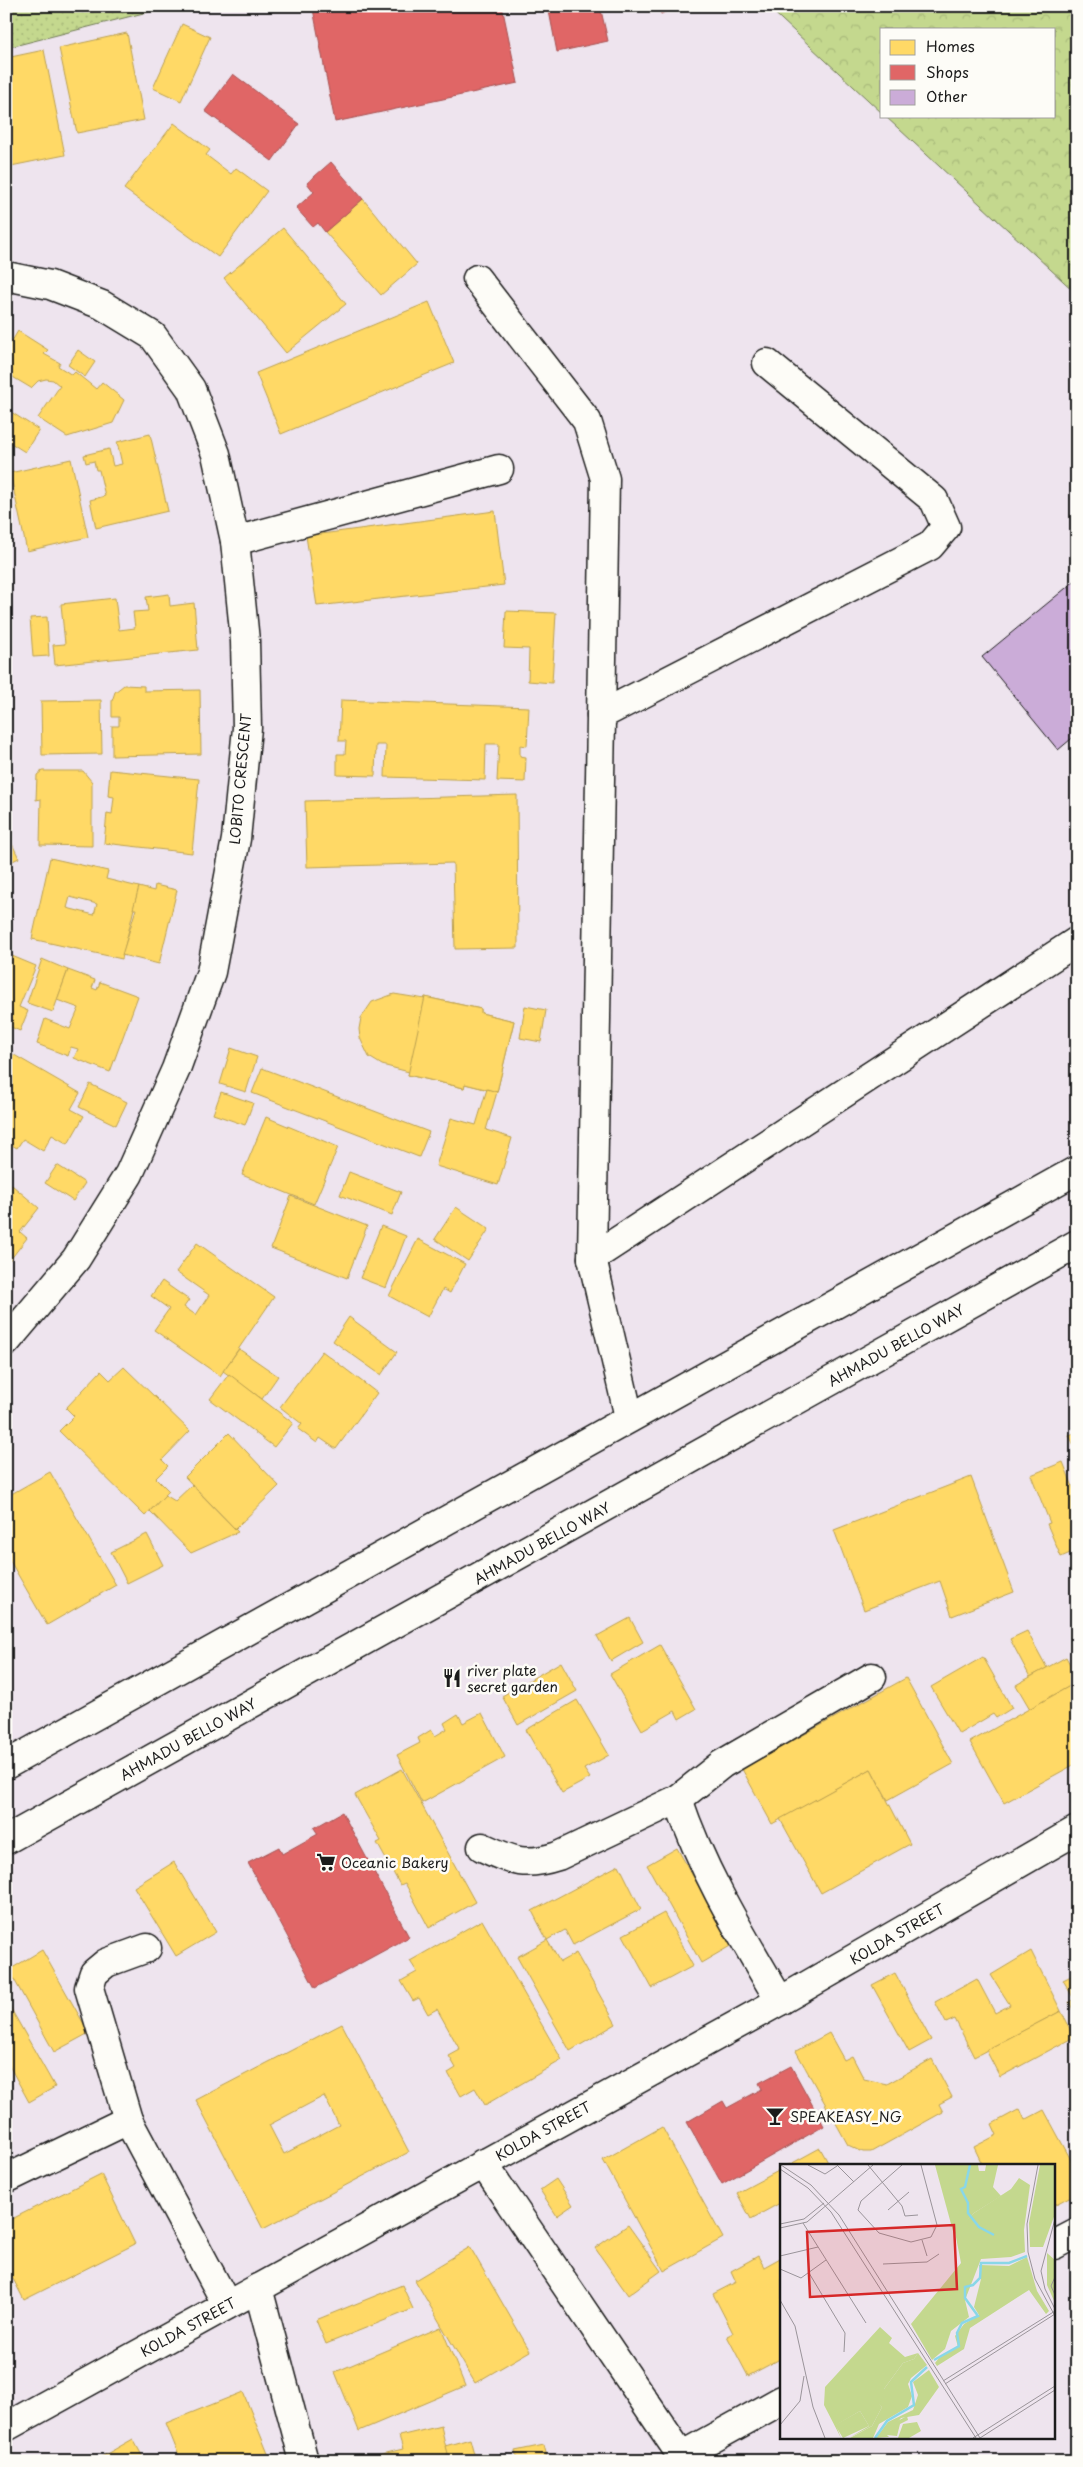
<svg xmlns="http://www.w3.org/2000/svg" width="1083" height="2467" font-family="'Playpen Sans',sans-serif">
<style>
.grass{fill:url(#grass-dots);stroke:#707a55}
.park{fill:url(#park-crowns);stroke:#707a55}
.homes{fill:#ffd966;stroke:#bba050;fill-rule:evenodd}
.shops{fill:#e06666;stroke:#a55050}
.building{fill:#cbacd8;stroke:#1c1c1c}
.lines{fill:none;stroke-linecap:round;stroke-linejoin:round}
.minor-casing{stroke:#1c1c1c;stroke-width:31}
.major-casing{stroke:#1c1c1c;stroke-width:31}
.minor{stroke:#fdfcf7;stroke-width:28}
.major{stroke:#fdfcf7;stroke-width:28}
.labels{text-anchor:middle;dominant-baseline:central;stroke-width:5;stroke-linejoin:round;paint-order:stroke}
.street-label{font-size:14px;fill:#1c1c1c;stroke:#fdfcf7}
.poi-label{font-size:14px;fill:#1c1c1c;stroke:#fdfcf7;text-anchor:start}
.inset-river{fill:none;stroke:#89d7e8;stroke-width:2.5}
.inset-road{fill:none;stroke:#9a949a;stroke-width:1}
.view{fill:#d62828;fill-opacity:0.15;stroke:#d62828;stroke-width:2.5}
.inset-edge{fill:none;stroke:#1c1c1c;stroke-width:2.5}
</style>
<defs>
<pattern id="grass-dots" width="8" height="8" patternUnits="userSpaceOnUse" patternTransform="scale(1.25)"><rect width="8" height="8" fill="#c4d88e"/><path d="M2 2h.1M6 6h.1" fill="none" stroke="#a8b97a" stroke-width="1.8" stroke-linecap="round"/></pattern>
<pattern id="park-crowns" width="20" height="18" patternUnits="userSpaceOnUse" patternTransform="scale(1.25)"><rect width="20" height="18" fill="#c4d88e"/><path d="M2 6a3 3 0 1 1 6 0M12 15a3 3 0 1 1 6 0" fill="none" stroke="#a8b97a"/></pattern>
</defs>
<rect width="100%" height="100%" fill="#eee4ee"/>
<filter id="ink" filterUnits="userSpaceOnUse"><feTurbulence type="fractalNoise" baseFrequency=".02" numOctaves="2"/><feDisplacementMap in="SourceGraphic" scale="10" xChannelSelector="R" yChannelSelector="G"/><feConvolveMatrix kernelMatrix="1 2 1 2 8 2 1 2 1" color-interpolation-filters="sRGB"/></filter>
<g filter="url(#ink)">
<path class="grass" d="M 6,6 L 171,6 L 6,48 Z"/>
<path class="park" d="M 767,6 L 1077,6 L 1077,294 L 885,116 L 1054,116 L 1054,29 L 882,29 L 882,113 Z"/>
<g class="homes">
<path d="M 182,24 L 210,37 L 181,101 L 153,88 Z"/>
<path d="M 127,33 L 144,120 L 77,133 L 59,48 Z"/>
<path d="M 44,50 L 65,155 L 6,167 L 6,58 Z"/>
<path d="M 174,123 L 210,150 L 206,155 L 231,174 L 236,168 L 267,191 L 218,257 L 124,189 Z"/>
<path d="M 363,199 L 417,264 L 381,295 L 325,232 Z"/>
<path d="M 283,228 L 346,304 L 286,353 L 224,278 Z"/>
<path d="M 429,302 L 454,363 L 281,434 L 256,373 Z"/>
<path d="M 18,331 L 48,350 L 44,354 L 60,363 L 58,366 L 72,375 L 75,372 L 96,389 L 102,382 L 124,400 L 113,423 L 67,437 L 38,418 L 60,386 L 53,380 L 46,379 L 38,381 L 31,388 L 11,376 L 9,346 Z"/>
<path d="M 78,350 L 95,362 L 85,377 L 68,365 Z"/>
<path d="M 11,412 L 39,430 L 25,452 L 6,440 L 6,419 Z"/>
<path d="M 150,434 L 168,511 L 96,528 L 90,500 L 105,496 L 99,470 L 96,470 L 94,461 L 86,463 L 84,455 L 109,449 L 113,466 L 122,464 L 117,442 Z"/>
<path d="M 71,459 L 88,537 L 27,551 L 10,473 Z"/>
<path d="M 495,511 L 504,585 L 317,606 L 306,536 Z"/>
<path d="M 169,594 L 170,606 L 194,603 L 198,650 L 55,665 L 53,645 L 65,644 L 61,604 L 115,598 L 119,630 L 135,628 L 133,612 L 148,611 L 146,597 Z"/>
<path d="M 506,611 L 556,613 L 552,683 L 528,681 L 529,649 L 504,648 Z"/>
<path d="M 47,617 L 49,656 L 33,657 L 30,618 Z"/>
<path d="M 124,685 L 144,686 L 144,691 L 200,690 L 201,754 L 112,756 L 112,726 L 119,726 L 119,717 L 112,717 L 112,701 L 115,692 Z"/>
<path d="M 101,700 L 102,754 L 42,755 L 41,701 Z"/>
<path d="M 341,700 L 529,707 L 527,746 L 520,745 L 520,756 L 526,757 L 525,782 L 497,781 L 499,744 L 486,744 L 485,780 L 385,777 L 386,745 L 376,745 L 375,776 L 337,775 L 337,754 L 345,754 L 346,741 L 339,741 Z"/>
<path d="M 110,770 L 199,779 L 192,853 L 104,843 L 107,813 L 112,814 L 114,797 L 108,796 Z"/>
<path d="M 42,771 L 83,771 L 92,782 L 92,846 L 40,845 L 41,799 L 36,800 L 37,775 Z"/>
<path d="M 517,795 L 518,948 L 455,949 L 453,863 L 307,867 L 305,801 Z"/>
<path d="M 6,832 L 19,858 L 6,864 Z"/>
<path d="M 50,858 L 108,871 L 106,879 L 139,887 L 122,959 L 32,939 ZM 70,897 L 97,904 L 94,915 L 67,908 Z"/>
<path d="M 155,885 L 177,890 L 159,964 L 122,955 L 136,909 L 133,909 L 139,887 L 154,891 Z"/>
<path d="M 12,956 L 36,966 L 19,1007 L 28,1011 L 20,1031 L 6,1025 L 6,971 Z"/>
<path d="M 42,959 L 68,970 L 53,1012 L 27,1003 Z"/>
<path d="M 68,970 L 95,980 L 92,988 L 97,990 L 100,982 L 138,996 L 110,1072 L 74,1058 L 78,1049 L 71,1047 L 68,1056 L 37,1044 L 45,1019 L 70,1029 L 79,1008 L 57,1000 Z"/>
<path d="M 394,994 L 425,999 L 425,997 L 481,1009 L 481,1013 L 514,1021 L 497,1092 L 465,1084 L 464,1088 L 408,1075 L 409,1072 L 382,1065 L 369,1057 L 360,1038 L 359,1029 L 361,1018 L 372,1002 Z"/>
<path d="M 425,997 L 481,1009 L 481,1013 L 514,1021 L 497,1092 L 465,1084 L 464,1088 L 408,1075 Z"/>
<path d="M 525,1006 L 546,1010 L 541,1042 L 520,1038 Z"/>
<path d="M 231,1048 L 257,1057 L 246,1092 L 220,1084 Z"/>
<path d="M 9,1052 L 80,1093 L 71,1109 L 84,1116 L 68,1144 L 52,1135 L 43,1151 L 23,1139 L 17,1148 L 6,1142 L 6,1057 Z"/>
<path d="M 262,1068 L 429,1132 L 419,1157 L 252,1093 Z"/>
<path d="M 90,1084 L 127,1102 L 116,1125 L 79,1107 Z"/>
<path d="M 487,1089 L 497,1092 L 486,1130 L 512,1138 L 498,1185 L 436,1166 L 451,1118 L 476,1125 Z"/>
<path d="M 221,1092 L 253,1103 L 245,1125 L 213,1114 Z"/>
<path d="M 266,1117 L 338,1147 L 314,1204 L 242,1175 Z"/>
<path d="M 57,1165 L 85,1183 L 73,1201 L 45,1183 Z"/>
<path d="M 349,1172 L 401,1192 L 392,1215 L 340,1195 Z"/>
<path d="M 6,1180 L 39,1208 L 20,1232 L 27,1238 L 10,1260 L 6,1257 Z"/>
<path d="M 291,1196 L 367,1226 L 347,1278 L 271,1248 Z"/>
<path d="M 456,1207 L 489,1229 L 468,1261 L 435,1239 Z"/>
<path d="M 381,1226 L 406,1236 L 386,1288 L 360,1278 Z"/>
<path d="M 418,1239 L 465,1264 L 450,1293 L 443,1289 L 428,1317 L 389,1296 Z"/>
<path d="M 197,1243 L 274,1297 L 220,1376 L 154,1330 L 169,1309 L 151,1296 L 162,1281 L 189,1300 L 184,1307 L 196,1315 L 209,1295 L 176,1272 Z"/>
<path d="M 349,1317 L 397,1352 L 381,1375 L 333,1341 Z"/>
<path d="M 239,1349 L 278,1376 L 262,1399 L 223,1371 Z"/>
<path d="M 322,1351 L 377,1393 L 336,1449 L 320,1438 L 317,1443 L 298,1429 L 302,1424 L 280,1407 Z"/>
<path d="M 124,1367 L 190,1431 L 162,1460 L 168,1466 L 156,1478 L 169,1491 L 145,1516 L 59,1431 L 74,1416 L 66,1408 L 101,1371 L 110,1380 Z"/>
<path d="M 229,1374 L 293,1423 L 274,1447 L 210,1399 Z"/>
<path d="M 1077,1432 L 1077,1452 L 1069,1435 Z"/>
<path d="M 229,1433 L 279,1486 L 235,1529 L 185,1477 Z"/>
<path d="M 1063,1462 L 1077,1497 L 1077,1550 L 1061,1557 L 1047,1524 L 1050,1523 L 1031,1475 Z"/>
<path d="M 50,1472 L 116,1585 L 47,1625 L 6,1554 L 6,1497 Z"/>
<path d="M 971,1477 L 1014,1592 L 952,1616 L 940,1581 L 864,1610 L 834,1530 Z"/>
<path d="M 192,1485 L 238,1532 L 191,1553 L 150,1511 L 165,1495 L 175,1501 Z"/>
<path d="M 147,1534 L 163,1565 L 127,1583 L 111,1552 Z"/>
<path d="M 630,1618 L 643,1642 L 611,1661 L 597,1636 Z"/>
<path d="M 1027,1631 L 1047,1668 L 1030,1677 L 1010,1639 Z"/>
<path d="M 660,1645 L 696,1709 L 679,1719 L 675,1711 L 642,1730 L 610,1674 Z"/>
<path d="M 983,1657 L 1012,1708 L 996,1718 L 993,1714 L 959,1734 L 931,1687 Z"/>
<path d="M 1066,1657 L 1077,1677 L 1077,1682 L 1030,1709 L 1016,1685 Z"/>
<path d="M 561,1662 L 577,1691 L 518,1725 L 502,1696 Z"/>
<path d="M 906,1678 L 953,1764 L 888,1800 L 871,1769 L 772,1824 L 742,1769 Z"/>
<path d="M 1077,1682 L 1077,1763 L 1004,1803 L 970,1742 Z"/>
<path d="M 577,1700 L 609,1755 L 584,1769 L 590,1778 L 562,1793 L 526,1730 Z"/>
<path d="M 482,1713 L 505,1757 L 422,1803 L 397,1755 L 420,1743 L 418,1738 L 431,1730 L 435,1736 L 447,1729 L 444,1723 L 458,1714 L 463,1723 Z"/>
<path d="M 402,1769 L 475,1902 L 429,1928 L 405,1883 L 400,1885 L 377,1843 L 381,1841 L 355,1795 Z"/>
<path d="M 871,1769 L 910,1844 L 821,1893 L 780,1819 Z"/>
<path d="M 677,1848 L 732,1945 L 701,1963 L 647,1865 Z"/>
<path d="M 174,1862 L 216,1932 L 176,1956 L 134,1887 Z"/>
<path d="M 619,1865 L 641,1909 L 573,1945 L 565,1930 L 547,1940 L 532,1911 Z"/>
<path d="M 664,1913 L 693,1966 L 652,1988 L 623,1935 Z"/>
<path d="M 482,1920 L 562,2060 L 485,2105 L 475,2088 L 461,2096 L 448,2073 L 456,2068 L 449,2056 L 460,2050 L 437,2009 L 428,2014 L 419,1998 L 413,2001 L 401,1981 L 417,1972 L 410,1961 Z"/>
<path d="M 547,1940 L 560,1962 L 576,1953 L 616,2024 L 570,2051 L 517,1957 Z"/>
<path d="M 42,1950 L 89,2033 L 54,2052 L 9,1970 Z"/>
<path d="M 1031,1951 L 1061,2011 L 974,2057 L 955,2019 L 946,2023 L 935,2002 L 977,1979 L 995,2013 L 1010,2005 L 991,1975 Z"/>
<path d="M 895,1973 L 931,2040 L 909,2052 L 872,1985 Z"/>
<path d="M 1077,1973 L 1077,2017 L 1069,2002 L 1074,1999 L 1063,1980 Z"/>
<path d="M 6,2000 L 55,2087 L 29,2102 L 6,2060 Z"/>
<path d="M 1061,2011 L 1074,2037 L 1000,2077 L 986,2050 Z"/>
<path d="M 342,2024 L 409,2152 L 263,2229 L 196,2100 ZM 324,2096 L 339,2125 L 284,2154 L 269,2125 Z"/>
<path d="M 829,2033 L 844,2060 L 852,2056 L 864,2079 L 887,2084 L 932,2059 L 952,2097 L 939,2104 L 943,2112 L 871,2152 L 863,2152 L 848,2145 L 796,2051 Z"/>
<path d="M 1020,2109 L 1025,2120 L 1044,2110 L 1077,2171 L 1077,2193 L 1054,2205 L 1054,2166 L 983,2166 L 974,2147 L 997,2135 L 992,2124 Z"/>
<path d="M 662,2127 L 723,2238 L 664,2271 L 603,2160 Z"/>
<path d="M 820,2148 L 830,2166 L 787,2166 Z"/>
<path d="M 782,2169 L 782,2202 L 751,2219 L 737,2193 Z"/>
<path d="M 101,2174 L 135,2244 L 24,2300 L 6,2265 L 6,2222 Z"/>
<path d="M 556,2179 L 573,2205 L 557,2216 L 540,2190 Z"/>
<path d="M 628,2225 L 661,2271 L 628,2295 L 595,2248 Z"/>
<path d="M 470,2247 L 530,2351 L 475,2383 L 415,2280 Z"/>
<path d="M 758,2256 L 764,2267 L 782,2257 L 782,2358 L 748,2376 L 727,2336 L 733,2333 L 713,2294 L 736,2282 L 731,2271 Z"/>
<path d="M 402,2285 L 413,2309 L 326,2344 L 316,2320 Z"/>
<path d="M 441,2327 L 465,2386 L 359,2431 L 335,2372 Z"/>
<path d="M 243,2392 L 271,2461 L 181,2461 L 166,2423 Z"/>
<path d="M 441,2426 L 449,2461 L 376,2461 L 374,2456 L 403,2449 L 399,2436 Z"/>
<path d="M 133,2439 L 145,2461 L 97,2461 L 96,2460 Z"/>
<path d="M 470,2439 L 476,2461 L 449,2461 L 445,2446 Z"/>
<path d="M 544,2445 L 548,2461 L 517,2461 L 515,2451 Z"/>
</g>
<g class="shops">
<path d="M 327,6 L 502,6 L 518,83 L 335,122 L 313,9 Z"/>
<path d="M 548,6 L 600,6 L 608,41 L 557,52 Z"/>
<path d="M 657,6 L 677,6 L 661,14 Z"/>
<path d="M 233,74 L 299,124 L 272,161 L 205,111 Z"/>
<path d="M 331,162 L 363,199 L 325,232 L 318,223 L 313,227 L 296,208 L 314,192 L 307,183 Z"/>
<path d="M 342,1812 L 409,1937 L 315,1988 L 248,1863 L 279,1847 L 282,1854 L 318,1834 L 314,1828 Z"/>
<path d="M 791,2066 L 824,2126 L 722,2184 L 687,2122 L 723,2101 L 727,2108 L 762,2089 L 759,2083 Z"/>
</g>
<path class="building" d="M 1077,579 L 1077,734 L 1058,750 L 982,657 Z"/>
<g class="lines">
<g class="minor-casing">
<g id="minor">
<path d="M 6,276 L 50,285 L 102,305 L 153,336 L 191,389 L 216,454 L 235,541 L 245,641 L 247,728 L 236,839 L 211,972 L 176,1069 L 129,1174 L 76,1259 L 6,1342"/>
<path d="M 477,279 L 587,421 L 605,479 L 592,1258 L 629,1417"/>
<path d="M 235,541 L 499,469"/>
<path d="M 601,715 L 930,546 L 946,527 L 934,500 L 767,363"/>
<path d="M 592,1258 L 1077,941"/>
<path d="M 678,1799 L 722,1764 L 872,1677"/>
<path d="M 482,1847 C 513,1861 524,1867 558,1856 L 678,1799 C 702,1871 742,1936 780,2001"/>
<path d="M 128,2120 L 89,1988 L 94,1973 L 106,1963 L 147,1948"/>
<path d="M 483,2163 L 685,2461"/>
<path d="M 6,2179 L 128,2120 L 227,2305"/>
<path d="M 1054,2245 L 1077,2233"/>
<path d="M 258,2288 L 304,2461"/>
<path d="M 6,2427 L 780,2001 L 1077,1830"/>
<path d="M 681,2456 L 782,2400"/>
</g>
</g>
<g class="major-casing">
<g id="major">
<path d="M 6,1765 L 1077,1170"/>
<path d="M 6,1840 L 1077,1244"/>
</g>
</g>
<use href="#minor" class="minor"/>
<use href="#major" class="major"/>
</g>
</g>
<defs>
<g id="restaurant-bare" transform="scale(1.5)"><path d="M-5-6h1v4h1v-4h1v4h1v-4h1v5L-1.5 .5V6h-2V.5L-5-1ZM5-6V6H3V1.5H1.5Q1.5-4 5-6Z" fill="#1c1c1c" stroke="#fdfcf7" stroke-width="2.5" paint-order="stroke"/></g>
<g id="supermarket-bare" transform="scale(1.5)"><path d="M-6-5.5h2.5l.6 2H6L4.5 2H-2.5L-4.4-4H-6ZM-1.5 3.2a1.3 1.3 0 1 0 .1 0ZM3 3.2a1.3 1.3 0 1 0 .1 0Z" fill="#1c1c1c" stroke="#fdfcf7" stroke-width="2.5" paint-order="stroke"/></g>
<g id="bar-bare" transform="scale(1.5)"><path d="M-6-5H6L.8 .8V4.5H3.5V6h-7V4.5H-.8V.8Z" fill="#1c1c1c" stroke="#fdfcf7" stroke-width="2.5" paint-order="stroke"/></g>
</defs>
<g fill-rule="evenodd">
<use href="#restaurant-bare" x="452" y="1678"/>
<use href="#supermarket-bare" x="326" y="1862"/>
<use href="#bar-bare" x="775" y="2116"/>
</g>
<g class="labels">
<g class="street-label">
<text transform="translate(240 779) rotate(-85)">LOBITO CRESCENT</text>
<text transform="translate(896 1345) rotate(-29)">AHMADU BELLO WAY</text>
<text transform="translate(542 1543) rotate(-29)">AHMADU BELLO WAY</text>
<text transform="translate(188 1739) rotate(-29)">AHMADU BELLO WAY</text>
<text transform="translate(897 1934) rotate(-30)">KOLDA STREET</text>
<text transform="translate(543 2131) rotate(-29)">KOLDA STREET</text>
<text transform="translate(188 2327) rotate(-29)">KOLDA STREET</text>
</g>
<g class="poi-label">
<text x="467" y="1670">river plate<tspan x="467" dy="16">secret garden</tspan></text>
<text x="341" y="1862">Oceanic Bakery</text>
<text x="790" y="2116">SPEAKEASY_NG</text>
</g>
</g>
<g transform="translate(780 2164)">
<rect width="275" height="275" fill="#eee4ee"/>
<path d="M 155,1 L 198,1 L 199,7 L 205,7 L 206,1 L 218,1 L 213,23 L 221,32 L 194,49 L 174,71 ZM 247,93 L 257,127 L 269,147 L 266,150 L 249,126 L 190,164 L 184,185 L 157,202 L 155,199 L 159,194 L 178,183 L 175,172 L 184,160 L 199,151 L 194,143 L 201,115 L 199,101 L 229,102 ZM 138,189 L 147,201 L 131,214 L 128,220 L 132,232 L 128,243 L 99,260 L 93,274 L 70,274 L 92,262 L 102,243 L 97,239 L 104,225 L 123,199 L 134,195 ZM 149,206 L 159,223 L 139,251 L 121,254 L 107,271 L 109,273 L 96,274 L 108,258 L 133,246 L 138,231 L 133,218 Z" fill="#c4d88e"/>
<path d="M 267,89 L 275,96 L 275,139 L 267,121 Z" fill="#c4d88e"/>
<path d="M 260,1 L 275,1 L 275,50 L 263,83 L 250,83 L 249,59 ZM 239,14 L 250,21 L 244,66 L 245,88 L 231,93 L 201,95 L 185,136 L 189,153 L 171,167 L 165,185 L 152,196 L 131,160 L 181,99 L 175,68 L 194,49 L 231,25 ZM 100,163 L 112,174 L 109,179 L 125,193 L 138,189 L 134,195 L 123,199 L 104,225 L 106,232 L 98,239 L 102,243 L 92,262 L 69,274 L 89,262 L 80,247 L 56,261 L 61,274 L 44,241 L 45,223 ZM 137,258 L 141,267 L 129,274 L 118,274 L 123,260 Z" fill="#c4d88e"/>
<path d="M 80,247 L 89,262 L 63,274 L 55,261 ZM 127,252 L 128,256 L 120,260 L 117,272 L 107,271 L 104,267 L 108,262 Z" fill="#c4d88e"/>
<path class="inset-river" d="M 190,1 L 185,23 L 181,25 L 188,39 L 188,49 L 199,63 L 214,71M 154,196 L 179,182 L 177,169 L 182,159 L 198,152 L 185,134 L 185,123 L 193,121 L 200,114 L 201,99 L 229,99 L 247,92M 95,274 L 107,257 L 134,241 L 131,218 L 147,203"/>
<path class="inset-road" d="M 1,1 L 31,21 L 59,51 L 200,274M 28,1 L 45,10 L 57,2M 57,1 L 74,18M 88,1 L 122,42 L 125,52 L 138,51M 122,1 L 81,37 L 78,46 L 99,69 L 131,78 L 151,73 L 157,61 L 141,1M 258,1 L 247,60 L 248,88 L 255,115 L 275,152M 0,5 L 28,24 L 51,48 L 196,274M 108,46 L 129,28M 275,55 L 261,107 L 265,125 L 275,145M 23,59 L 86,159M 0,60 L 24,55 L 44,39M 0,64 L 27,58 L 93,1M 142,76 L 147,92M 0,92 L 38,83M 103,100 L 147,98 L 159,90M 0,105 L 21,114 L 46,96M 29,109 L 65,169 L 64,188M 275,113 L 271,122 L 275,131M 0,136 L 15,162 L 33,243 L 45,274M 163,217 L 275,147M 165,220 L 275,150M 0,261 L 20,237 L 24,212M 193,274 L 275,222M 200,274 L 275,226"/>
<path class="view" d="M 174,61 L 177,125 L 30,133 L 27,68 Z"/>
<rect width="275" height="275" class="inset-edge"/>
</g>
<rect width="1083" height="2467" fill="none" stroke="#fdfcf7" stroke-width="25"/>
<rect x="12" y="12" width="1058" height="2442" fill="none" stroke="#1c1c1c" stroke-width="2" filter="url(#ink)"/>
<rect x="880" y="28" width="175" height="90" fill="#fdfcf7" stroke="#a3a29f"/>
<rect x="890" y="40" width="25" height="15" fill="#ffd966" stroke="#a3a29f"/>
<text x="926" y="52" font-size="15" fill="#1c1c1c">Homes</text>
<rect x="890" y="65" width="25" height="15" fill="#e06666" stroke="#a3a29f"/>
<text x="926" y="78" font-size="15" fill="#1c1c1c">Shops</text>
<rect x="890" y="90" width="25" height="15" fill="#cbacd8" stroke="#a3a29f"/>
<text x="926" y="102" font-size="15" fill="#1c1c1c">Other</text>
</svg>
